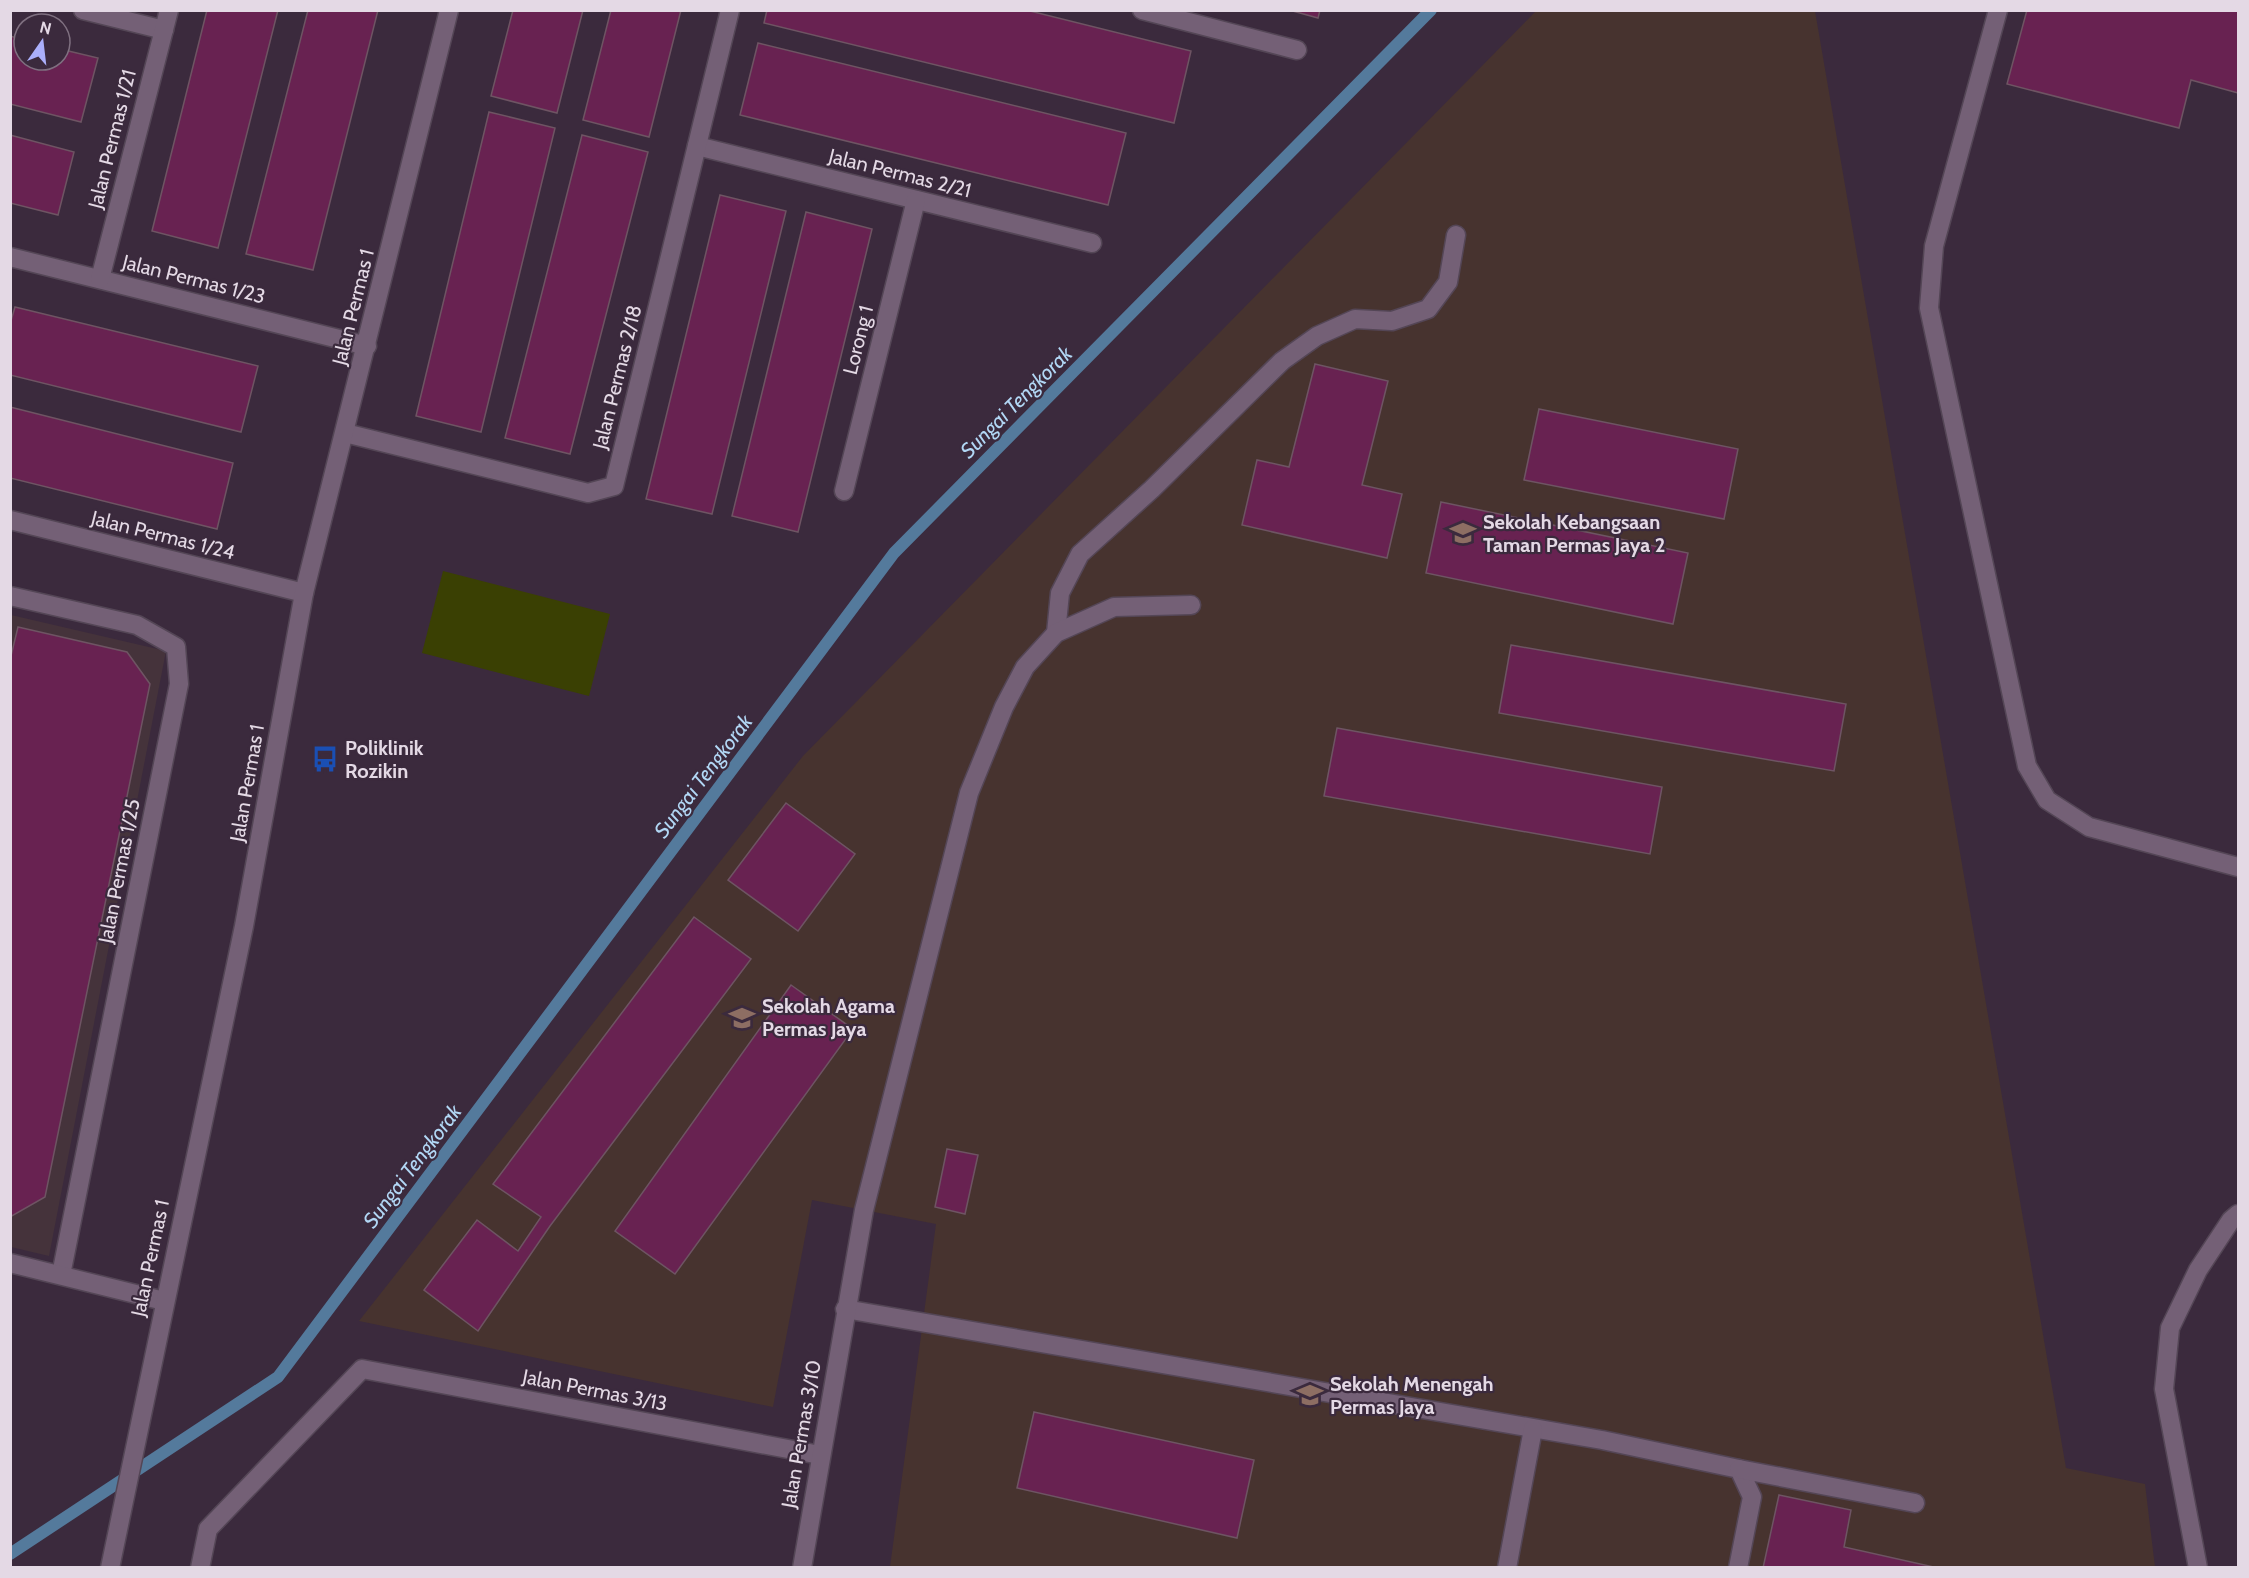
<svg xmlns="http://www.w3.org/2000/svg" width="2249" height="1578" font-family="Cabin,sans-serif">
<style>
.commercial{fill:#45333b}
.education{fill:#47332f}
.green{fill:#3a4003}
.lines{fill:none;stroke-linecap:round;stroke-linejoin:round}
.stream{stroke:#547a9c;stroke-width:12}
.building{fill:#682251;stroke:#6e5463;stroke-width:1.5}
.minor-casing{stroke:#544656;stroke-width:21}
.minor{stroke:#746076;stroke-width:18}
.labels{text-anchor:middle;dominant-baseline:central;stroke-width:4.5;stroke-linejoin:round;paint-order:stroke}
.street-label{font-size:20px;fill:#e4d9e5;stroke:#3b2a3d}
.poi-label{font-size:20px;font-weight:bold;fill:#e4d9e5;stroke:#3b2a3d;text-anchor:start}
.water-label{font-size:21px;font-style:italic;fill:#b2d7f5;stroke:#3b2a3d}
</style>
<rect width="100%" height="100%" fill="#3b2a3d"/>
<path class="commercial" d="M 11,615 L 166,651 L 49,1256 L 11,1247 Z"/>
<path class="education" d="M 1536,11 L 1815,11 L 2066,1468 L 2145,1484 L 2155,1567 L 890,1567 L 936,1224 L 812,1200 L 773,1407 L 359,1321 L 803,756 Z"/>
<path class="green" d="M 443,571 L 610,614 L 589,696 L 422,653 Z"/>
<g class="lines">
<path class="stream" d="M 10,1554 L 278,1377 L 894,553 L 1431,10"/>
</g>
<g class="building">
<path d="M 207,10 L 278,10 L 218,248 L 152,231 Z"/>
<path d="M 308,10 L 378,10 L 313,270 L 246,254 Z"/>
<path d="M 513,10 L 583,10 L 557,113 L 491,96 Z"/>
<path d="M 611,10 L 681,10 L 649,137 L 583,120 Z"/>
<path d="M 767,10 L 1026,10 L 1191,51 L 1174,123 L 764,23 Z"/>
<path d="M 1289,10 L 1320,10 L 1318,18 Z"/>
<path d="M 2027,10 L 2238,10 L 2238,93 L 2191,80 L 2179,128 L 2007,84 Z"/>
<path d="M 10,36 L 24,40 L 24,60 L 60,60 L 60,49 L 98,58 L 81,122 L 10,104 Z"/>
<path d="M 758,43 L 1126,133 L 1108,205 L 740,115 Z"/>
<path d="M 489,112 L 555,128 L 481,432 L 416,416 Z"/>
<path d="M 10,135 L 74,152 L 58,215 L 10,203 Z"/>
<path d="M 582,135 L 648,152 L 570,454 L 505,438 Z"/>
<path d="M 720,195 L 786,211 L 712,514 L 646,499 Z"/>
<path d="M 806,212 L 872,229 L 798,532 L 732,516 Z"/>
<path d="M 15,307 L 258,366 L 241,432 L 10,375 L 10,324 Z"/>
<path d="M 1315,364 L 1388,381 L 1362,485 L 1402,494 L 1387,558 L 1242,525 L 1257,460 L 1289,467 Z"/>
<path d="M 10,407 L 233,463 L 217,529 L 10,478 Z"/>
<path d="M 1539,409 L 1738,449 L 1724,519 L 1524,480 Z"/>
<path d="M 1441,502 L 1688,553 L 1673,624 L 1426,573 Z"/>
<path d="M 18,627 L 127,652 L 150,684 L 45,1197 L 10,1217 L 10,660 Z"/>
<path d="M 1511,645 L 1846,704 L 1834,771 L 1499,713 Z"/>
<path d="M 1337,728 L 1662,787 L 1650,854 L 1324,796 Z"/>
<path d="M 786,803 L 855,854 L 798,931 L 728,880 Z"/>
<path d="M 694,917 L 751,959 L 550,1226 L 478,1331 L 424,1290 L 477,1220 L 518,1251 L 541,1217 L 493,1184 Z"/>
<path d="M 791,985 L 853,1029 L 675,1274 L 615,1231 Z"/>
<path d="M 947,1149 L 978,1155 L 965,1214 L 935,1207 Z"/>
<path d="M 1034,1412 L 1254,1460 L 1237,1538 L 1017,1488 Z"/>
<path d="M 1779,1495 L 1851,1510 L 1844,1547 L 1938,1568 L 1763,1568 Z"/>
</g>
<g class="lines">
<g class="minor-casing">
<g id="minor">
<path d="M 83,10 L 164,30"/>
<path d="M 1142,10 L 1297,50"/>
<path d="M 1998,10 L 1934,246 L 1929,308 L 2027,766 L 2047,800 L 2089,827 L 2238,867"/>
<path d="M 697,146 L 1092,243"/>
<path d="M 10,257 L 367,346"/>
<path d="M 100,279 L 169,10"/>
<path d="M 345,433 L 588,493 L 614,486 L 730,10"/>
<path d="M 844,491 L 916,200"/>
<path d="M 10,520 L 304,593"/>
<path d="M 10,596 L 137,625 L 176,647 L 179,684 L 61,1275"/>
<path d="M 1056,633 L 1060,593 L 1080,554 L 1152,489 L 1282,361 L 1317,336 L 1355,319 L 1392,321 L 1428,309 L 1448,282 L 1456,235"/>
<path d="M 10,1263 L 164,1301"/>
<path d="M 845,1309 L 1602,1440 L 1739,1469 L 1752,1497 L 1738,1568"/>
<path d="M 1739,1469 L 1915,1503"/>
<path d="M 110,1568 L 244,926 L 304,593 L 449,10"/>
<path d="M 200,1568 L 208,1529 L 362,1369 L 820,1455"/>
<path d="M 802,1568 L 864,1210 L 969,793 L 1004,707 L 1025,667 L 1056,633 L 1114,607 L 1191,605"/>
<path d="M 1507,1568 L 1533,1429"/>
<path d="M 2198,1568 L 2164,1389 L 2170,1328 L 2198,1270 L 2231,1220 L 2238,1214"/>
</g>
</g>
<use href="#minor" class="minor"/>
</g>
<defs>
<g id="school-bare" transform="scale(2.07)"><path d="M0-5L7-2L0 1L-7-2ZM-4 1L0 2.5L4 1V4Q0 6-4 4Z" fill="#8d6e63" stroke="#3b2a3d" stroke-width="2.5" paint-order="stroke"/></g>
<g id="bus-bare" transform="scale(2.07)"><path d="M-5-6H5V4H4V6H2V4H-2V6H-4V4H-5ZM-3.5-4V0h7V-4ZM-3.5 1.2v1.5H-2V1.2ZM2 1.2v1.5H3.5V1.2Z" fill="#1a4fb4" stroke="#3b2a3d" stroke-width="2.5" paint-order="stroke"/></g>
</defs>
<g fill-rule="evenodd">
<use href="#school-bare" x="1463" y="533"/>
<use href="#bus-bare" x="325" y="759"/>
<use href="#school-bare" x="742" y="1018"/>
<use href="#school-bare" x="1310" y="1395"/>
</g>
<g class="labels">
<g class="street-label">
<text transform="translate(112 139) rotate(-76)">Jalan Permas 1/21</text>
<text transform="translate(900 173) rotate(14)">Jalan Permas 2/21</text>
<text transform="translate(194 279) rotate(14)">Jalan Permas 1/23</text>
<text transform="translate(353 307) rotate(-76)">Jalan Permas 1</text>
<text transform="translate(858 340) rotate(-76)">Lorong 1</text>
<text transform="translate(617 377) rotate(-76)">Jalan Permas 2/18</text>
<text transform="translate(163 535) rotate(14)">Jalan Permas 1/24</text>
<text transform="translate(247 783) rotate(-80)">Jalan Permas 1</text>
<text transform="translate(119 871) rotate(-79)">Jalan Permas 1/25</text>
<text transform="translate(150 1258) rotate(-78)">Jalan Permas 1</text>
<text transform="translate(595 1390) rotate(11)">Jalan Permas 3/13</text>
<text transform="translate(801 1434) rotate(-80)">Jalan Permas 3/10</text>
</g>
<g class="poi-label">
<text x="1483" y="522">Sekolah Kebangsaan<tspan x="1483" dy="23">Taman Permas Jaya 2</tspan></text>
<text x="345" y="748">Poliklinik<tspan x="345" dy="23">Rozikin</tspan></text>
<text x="762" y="1006">Sekolah Agama<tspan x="762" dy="23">Permas Jaya</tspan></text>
<text x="1330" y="1384">Sekolah Menengah<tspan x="1330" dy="23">Permas Jaya</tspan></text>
</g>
<g class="water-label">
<text transform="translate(1016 402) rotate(-45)">Sungai Tengkorak</text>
<text transform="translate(703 776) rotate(-53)">Sungai Tengkorak</text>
<text transform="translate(412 1166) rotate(-53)">Sungai Tengkorak</text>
</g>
</g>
<rect width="2249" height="1578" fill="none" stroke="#e4d9e5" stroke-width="24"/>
<g transform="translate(42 42) rotate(14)"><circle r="28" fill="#3b2a3d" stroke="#7f7080" stroke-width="1.5"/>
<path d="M0-4.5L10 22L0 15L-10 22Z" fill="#abaffb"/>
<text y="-9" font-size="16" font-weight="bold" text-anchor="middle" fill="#e4d9e5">N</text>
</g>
</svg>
